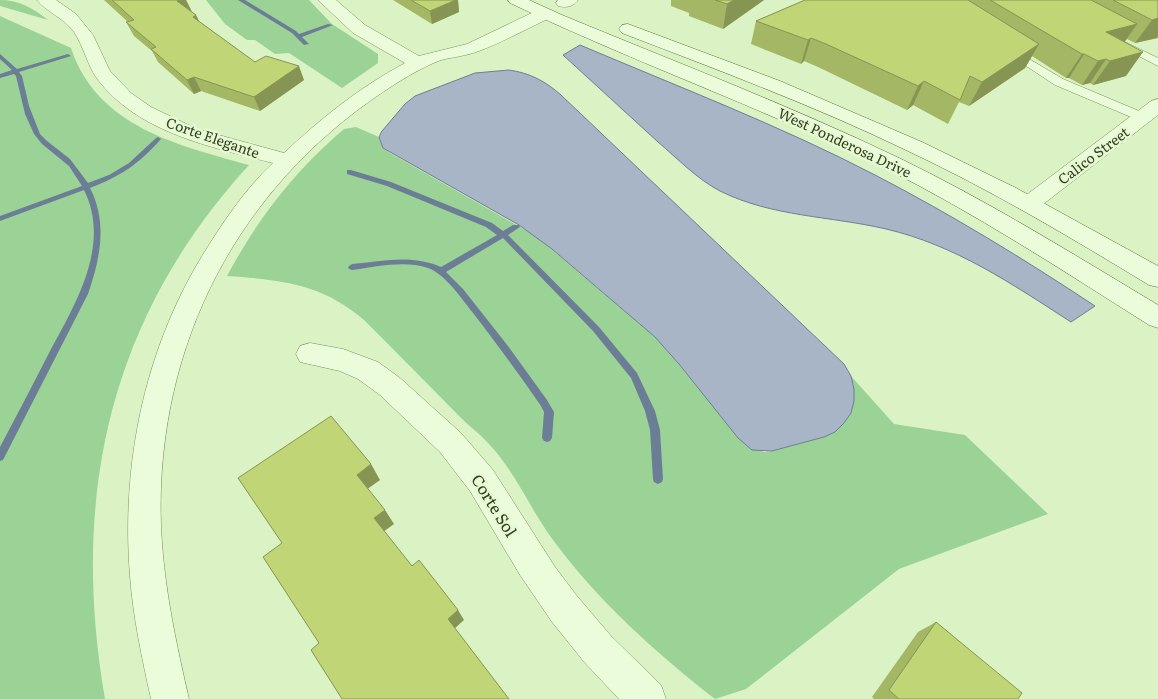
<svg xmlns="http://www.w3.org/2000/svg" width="1158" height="699" font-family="Literata,serif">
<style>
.green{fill:#9bd397}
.water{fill:#a7b5c6;stroke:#6c7e95}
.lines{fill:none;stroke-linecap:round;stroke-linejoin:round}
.stream{fill:#6c7e95;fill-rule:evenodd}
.service-casing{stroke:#7d9058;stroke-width:1}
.minor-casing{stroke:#7d9058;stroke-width:1}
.secondary-casing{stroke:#61723b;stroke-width:1}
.service{fill:#eafcd9;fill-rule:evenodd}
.minor{fill:#eafcd9;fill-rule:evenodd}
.secondary{fill:#eafcd9;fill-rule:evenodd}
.wall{fill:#a4b765}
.shaded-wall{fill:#869553}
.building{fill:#bfd576;stroke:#869553}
.labels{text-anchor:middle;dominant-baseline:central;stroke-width:5;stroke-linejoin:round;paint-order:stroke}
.far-street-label{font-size:14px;fill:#353f1e;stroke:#e6f9d5}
.street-label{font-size:16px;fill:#353f1e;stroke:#e6f9d5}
</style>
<rect width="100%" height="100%" fill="#dbf3c4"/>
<g class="green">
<path d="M 0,0 C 19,0 33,8 48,20 L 0,6 Z"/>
<path d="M 206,0 L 309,0 L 332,24 L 378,54 L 378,63 L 342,88 L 289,53 L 275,54 L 255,40 L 247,40 L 225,24 Z"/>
<path d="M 0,16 L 71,48 C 97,127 178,145 249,165 C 109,318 70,497 105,699 L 0,699 Z"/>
<path d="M 356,127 L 379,137 L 383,148 L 390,153 L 536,236 L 655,337 L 679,364 L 738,438 L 764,452 L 772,451 L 824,437 L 835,432 L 854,389 L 851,376 L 894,424 L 965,435 L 1048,514 L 899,569 L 746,689 L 715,699 C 655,652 599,602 553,540 C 530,509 515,471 488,443 C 479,433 469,426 460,417 C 428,384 396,352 364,320 C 321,283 281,280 227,276 C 257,220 290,177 337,135 L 344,129 Z"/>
</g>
<g class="water">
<path d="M 580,45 C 679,87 781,126 877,176 C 952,215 1024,259 1095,306 L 1071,322 C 1012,284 955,245 886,229 C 831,216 772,217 720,191 C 697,179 678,159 658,142 C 626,113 595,84 563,55 Z"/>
<path d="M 509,70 C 530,73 545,81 561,95 L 844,364 L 851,376 L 854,389 L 854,401 L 851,413 L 844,423 L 835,432 L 824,437 L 772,451 L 752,450 L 738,438 L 679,364 L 655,337 L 552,249 L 519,225 L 383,148 L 379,137 L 382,131 L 405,104 L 415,96 L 475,73 Z"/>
</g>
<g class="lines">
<g class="stream">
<path d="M 238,0 L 245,0 L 296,31 L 299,34 L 328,24 L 333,25 L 302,37 L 309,44 L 304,45 L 292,33 Z"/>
<path d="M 0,54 L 17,69 L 68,54 L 71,56 L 19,72 L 22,76 L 29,106 L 40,134 L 47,141 L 70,159 L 88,183 L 109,175 L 129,163 L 156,138 L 158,137 L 161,139 C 139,164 121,176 90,188 C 108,223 100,259 88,294 L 3,460 L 0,461 L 0,447 C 16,417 32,386 48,355 C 74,306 112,246 84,190 L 0,221 L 0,216 L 82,186 L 69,166 L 42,144 L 34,134 L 25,114 L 16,76 L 14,74 L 0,78 L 0,74 L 12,70 L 0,59 Z"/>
<path d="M 347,170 L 351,170 L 391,182 L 492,223 L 503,231 L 513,225 L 519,225 L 520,227 L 508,235 L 599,327 L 637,373 L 655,411 L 660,430 L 663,479 L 662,482 L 658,484 L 654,482 L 653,479 L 650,430 L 645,411 L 631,378 L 593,331 L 503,238 L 446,272 L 463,289 L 508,346 L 547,400 L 554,412 L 552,438 L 550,441 L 547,442 L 544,441 L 542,438 L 544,412 L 541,406 C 519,374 497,344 473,313 C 462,299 445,274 428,268 C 404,260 376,267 352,270 L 349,269 L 348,267 L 352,264 C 382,261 413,254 441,267 L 497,235 L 486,227 L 387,186 L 347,174 Z"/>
</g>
<g class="service-casing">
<g id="service">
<path d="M 1121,40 L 1158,58 L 1158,66 L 1117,45 L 1115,43 L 1117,41 Z"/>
<path d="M 1009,47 L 1063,79 L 1146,114 L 1148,117 L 1146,120 L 1138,120 L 1055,85 L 1005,52 L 1003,50 Z"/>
</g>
</g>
<g class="minor-casing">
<g id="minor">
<path d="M 37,0 L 56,0 L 76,14 L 93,35 L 110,71 L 131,93 L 151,107 L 197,129 L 284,153 C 320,119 360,87 405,63 L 353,33 L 318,0 L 336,0 L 365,25 L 419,56 L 467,44 L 538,10 L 550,10 L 552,14 L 550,18 C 526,29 503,42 479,51 C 466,56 453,57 441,60 C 430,64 419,70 410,75 C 259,164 168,312 161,487 C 158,560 173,629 189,699 L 151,699 C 142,658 133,617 130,576 C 121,465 144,352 202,256 C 222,224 244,190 273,163 C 211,147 139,133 98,80 C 87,65 84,47 74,32 C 64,18 45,11 37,0 Z"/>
<path d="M 558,0 L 578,0 C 573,7 566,8 558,6 L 556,3 Z"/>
<path d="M 1158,99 L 1158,115 L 1037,209 L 1029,212 L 1021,209 L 1018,204 L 1021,199 L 1151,101 Z"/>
<path d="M 310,343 L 343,349 L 378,362 L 400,378 L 461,433 L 493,470 L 555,567 L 577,596 L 611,636 L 661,685 L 666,699 L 619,699 L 585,663 L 552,622 L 520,575 L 470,491 L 440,452 L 380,395 L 358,379 L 340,371 L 300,362 L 296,354 L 300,346 Z"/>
</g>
</g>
<g class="secondary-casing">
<g id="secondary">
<path d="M 508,0 L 529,0 L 562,15 C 675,62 789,105 899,158 C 988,201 1073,254 1158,305 L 1158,328 L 1149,325 C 1062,270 975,213 883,167 C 761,107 633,62 510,3 Z"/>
<path d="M 628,24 L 780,81 L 922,142 L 1016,188 L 1158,266 L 1158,287 L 1149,285 C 1070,237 991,190 908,151 C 815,106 718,70 622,33 L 619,29 L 622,25 Z"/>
</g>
</g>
<use href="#service" class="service"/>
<use href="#minor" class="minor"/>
<use href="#secondary" class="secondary"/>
</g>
<g class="wall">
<path d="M 104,0 L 186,0 L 192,12 L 196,15 L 199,22 L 255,62 L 304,80 L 260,111 L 201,91 L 194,94 L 158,62 L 152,51 L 134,36 L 126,22 L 128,22 Z"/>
<path d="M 393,0 L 458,0 L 459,12 L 432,24 Z"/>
<path d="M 671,0 L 764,0 L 723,29 L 689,16 L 689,13 L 671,6 Z"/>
<path d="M 805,0 L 1158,0 L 1158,38 L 1135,43 L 1127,39 L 1124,42 L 1126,76 L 1093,85 L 1090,83 L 1082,85 L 1069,78 L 1066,78 L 1032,56 L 1025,68 L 969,106 L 959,102 L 948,124 L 913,105 L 907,110 L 818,67 L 804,61 L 801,64 L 751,44 L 756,21 Z"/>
<path d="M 936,622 L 1018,699 L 874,699 L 872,697 L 918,632 Z"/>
</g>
<g class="shaded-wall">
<path d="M 181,0 L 186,0 L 192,12 L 177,1 Z"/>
<path d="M 456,0 L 458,0 L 459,12 L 432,24 L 430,11 Z"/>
<path d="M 734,0 L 764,0 L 723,29 L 727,4 Z"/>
<path d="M 196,15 L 203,29 L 193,17 Z"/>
<path d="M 1158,18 L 1158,36 L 1157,38 L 1135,43 L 1152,20 Z"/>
<path d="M 1137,24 L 1121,47 L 1106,32 Z"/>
<path d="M 811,38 L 804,61 L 801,64 L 808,40 Z"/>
<path d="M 1039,44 L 1025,68 L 969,106 L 982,82 Z"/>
<path d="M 1143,52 L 1126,76 L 1093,85 L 1110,61 Z"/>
<path d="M 1082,54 L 1084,54 L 1069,78 L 1066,78 Z"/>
<path d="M 1106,59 L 1090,83 L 1082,85 L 1098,61 Z"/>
<path d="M 299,66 L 304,80 L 260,111 L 254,97 Z"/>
<path d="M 194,77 L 201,91 L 194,94 L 187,80 Z"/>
<path d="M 924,81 L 913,105 L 907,110 L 918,86 Z"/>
<path d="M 371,464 L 380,480 L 366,490 L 357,475 Z"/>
<path d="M 385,510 L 394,524 L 383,532 L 374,518 Z"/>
<path d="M 458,610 L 464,620 L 454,629 L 448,619 Z"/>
</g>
<g class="building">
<path d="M 112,0 L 181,0 L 177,1 L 196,15 L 193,17 L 255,62 L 266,56 L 299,66 L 254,97 L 194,77 L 187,80 L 151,49 L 156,47 L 126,22 L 134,20 Z"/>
<path d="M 411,0 L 456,0 L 430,11 Z"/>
<path d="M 715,0 L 734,0 L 727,4 Z"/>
<path d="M 805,0 L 968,0 L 1039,44 L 982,82 L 970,76 L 960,100 L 924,81 L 918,86 L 826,44 L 811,38 L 808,40 L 756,21 Z"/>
<path d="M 990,0 L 1091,0 L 1137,24 L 1106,32 L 1143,52 L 1110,61 L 1106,59 L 1098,61 L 1084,54 L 1082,54 Z"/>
<path d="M 1113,0 L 1158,0 L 1158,18 L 1152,20 Z"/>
<path d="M 331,416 L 371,464 L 357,475 L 385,510 L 374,518 L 412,566 L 419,560 L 458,610 L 448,619 L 509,699 L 342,699 L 311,650 L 319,643 L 263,557 L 282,543 L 238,478 Z"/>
<path d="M 936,622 L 1022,693 L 1018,699 L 899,699 L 889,690 Z"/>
</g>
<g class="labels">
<g class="far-street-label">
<text transform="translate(213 137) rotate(19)">Corte Elegante</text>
<text transform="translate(845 142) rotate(25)">West Ponderosa Drive</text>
<text transform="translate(1093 155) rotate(-37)">Calico Street</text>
</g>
<g class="street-label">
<text transform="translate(495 505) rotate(58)">Corte Sol</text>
</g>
</g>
</svg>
